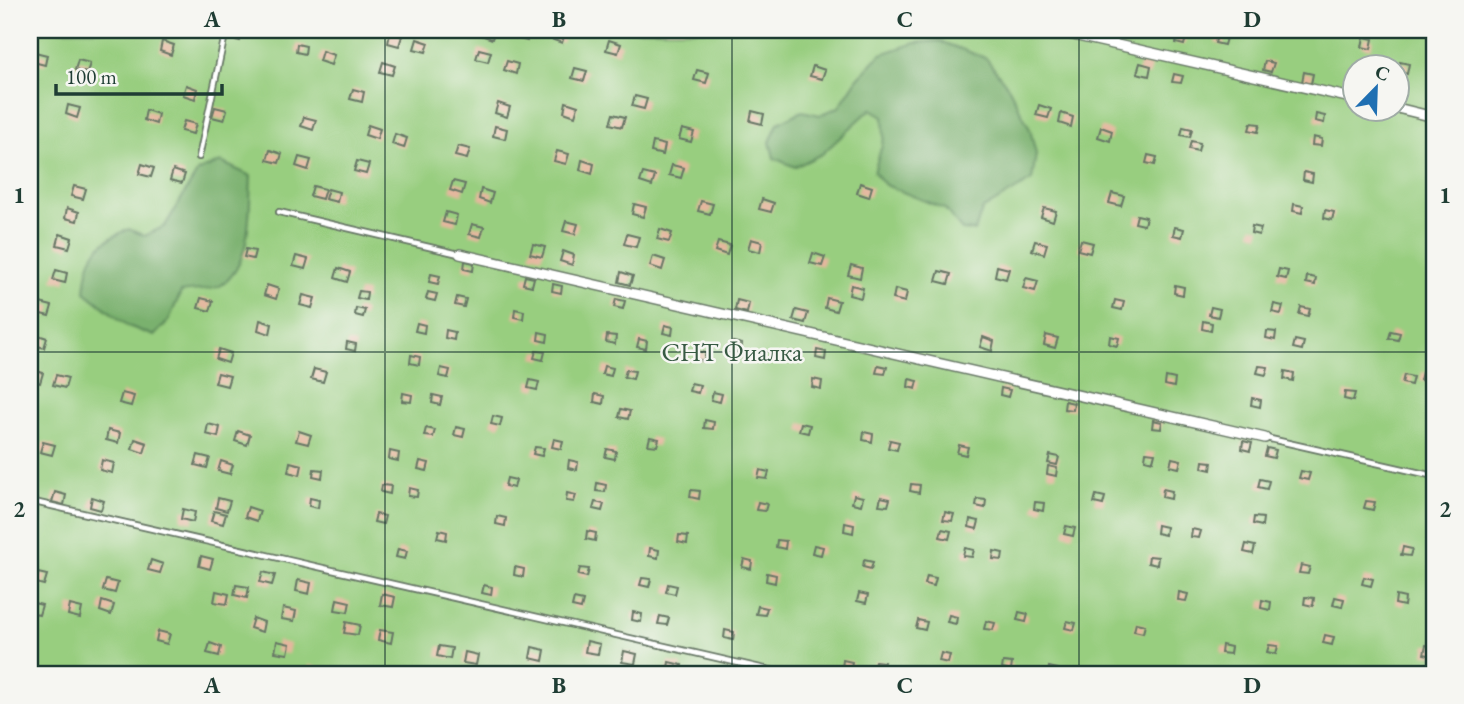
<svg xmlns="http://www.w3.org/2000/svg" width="1464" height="704" font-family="'EB Garamond',serif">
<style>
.green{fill:#98ce7f;stroke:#5c865a;stroke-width:2;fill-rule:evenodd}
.forest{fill:#7ab16e;stroke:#4c7751;stroke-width:2}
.building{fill:#e4b79e}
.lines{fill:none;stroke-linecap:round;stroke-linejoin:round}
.service-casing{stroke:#677766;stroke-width:8}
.minor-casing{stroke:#677766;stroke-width:12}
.service{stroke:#fff;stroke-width:4.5}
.minor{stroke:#fff;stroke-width:9}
.grid{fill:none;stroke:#1f3d34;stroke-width:2;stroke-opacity:0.55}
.labels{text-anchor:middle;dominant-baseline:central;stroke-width:5;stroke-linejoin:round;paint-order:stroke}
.park-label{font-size:26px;fill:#375a43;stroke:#f6f6f2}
.neatline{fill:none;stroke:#1f3d34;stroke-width:2.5}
.grid-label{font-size:23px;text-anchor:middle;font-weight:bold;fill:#1f3d34}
</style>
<rect width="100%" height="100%" fill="#f6f6f2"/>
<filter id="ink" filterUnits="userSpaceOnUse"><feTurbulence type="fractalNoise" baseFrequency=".0143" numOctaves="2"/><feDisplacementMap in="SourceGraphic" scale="14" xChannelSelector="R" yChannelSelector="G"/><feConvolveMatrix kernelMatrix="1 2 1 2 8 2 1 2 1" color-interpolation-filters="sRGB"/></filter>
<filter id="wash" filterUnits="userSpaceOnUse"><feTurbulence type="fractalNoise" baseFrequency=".00686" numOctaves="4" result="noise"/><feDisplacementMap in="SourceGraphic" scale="28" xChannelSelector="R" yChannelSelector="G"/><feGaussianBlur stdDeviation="1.57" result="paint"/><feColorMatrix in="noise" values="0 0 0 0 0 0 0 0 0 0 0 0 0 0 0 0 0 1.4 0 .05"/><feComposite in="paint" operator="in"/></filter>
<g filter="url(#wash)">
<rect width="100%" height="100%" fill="#ede2c4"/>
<path class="green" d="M 30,30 L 1434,30 L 1434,674 L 30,674 ZM 1356,66 L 1398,66 L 1398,108 L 1356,108 Z"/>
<g class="forest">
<path d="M 939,41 L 986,58 L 1009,88 L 1030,129 L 1036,154 L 1032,180 L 982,210 L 975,231 L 962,230 L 945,209 L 885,185 L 874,172 L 884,138 L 883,116 L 871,109 L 822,154 L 795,167 L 774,158 L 770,142 L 778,123 L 802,111 L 820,115 L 839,107 L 858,78 L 881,54 L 915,43 Z"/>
<path d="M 221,162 L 251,176 C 249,210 253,265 220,286 C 211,291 192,290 181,292 L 169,320 L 154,336 L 128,326 L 85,292 C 88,255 94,244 129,229 L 145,236 L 165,226 L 198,171 Z"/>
</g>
<g id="blocks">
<g class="building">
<path d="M 202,30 L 215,30 L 213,36 L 201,32 Z"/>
<path d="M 230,30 L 243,31 L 240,41 L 228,38 Z"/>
<path d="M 482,30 L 495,30 L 492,39 L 481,35 Z"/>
<path d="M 517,30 L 530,31 L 527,41 L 515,38 Z"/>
<path d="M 553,30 L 565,33 L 562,43 L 551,39 Z"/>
<path d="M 1151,30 L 1164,30 L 1163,36 L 1151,32 Z"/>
<path d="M 390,33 L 402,36 L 399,46 L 388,43 Z"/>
<path d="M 1177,36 L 1186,38 L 1184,45 L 1176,43 Z"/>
<path d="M 1217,36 L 1226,38 L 1224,45 L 1215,43 Z"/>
<path d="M 1364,37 L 1373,39 L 1371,49 L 1362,47 Z"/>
<path d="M 417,39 L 429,43 L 426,52 L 414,49 Z"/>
<path d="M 609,40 L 621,44 L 618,53 L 606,50 Z"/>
<path d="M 162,41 L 174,45 L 171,55 L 160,51 Z"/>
<path d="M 297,44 L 306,46 L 305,54 L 296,52 Z"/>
<path d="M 479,49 L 491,52 L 488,62 L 476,59 Z"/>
<path d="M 322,51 L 334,55 L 331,65 L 319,61 Z"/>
<path d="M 35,52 L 47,55 L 45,65 L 33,62 Z"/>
<path d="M 78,60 L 90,63 L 87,73 L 75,70 Z"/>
<path d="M 507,61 L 518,64 L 516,74 L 504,70 Z"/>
<path d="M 1265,61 L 1274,63 L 1271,72 L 1263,70 Z"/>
<path d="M 383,62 L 395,66 L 392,75 L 380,72 Z"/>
<path d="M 1400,62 L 1409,64 L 1407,74 L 1398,72 Z"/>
<path d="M 1140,63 L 1151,66 L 1149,76 L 1137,73 Z"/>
<path d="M 813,66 L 825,70 L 822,79 L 810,76 Z"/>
<path d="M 575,68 L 587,71 L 584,81 L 572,78 Z"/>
<path d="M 697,70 L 709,73 L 706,83 L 694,80 Z"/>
<path d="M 1304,72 L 1313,74 L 1311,84 L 1302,82 Z"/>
<path d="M 1174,74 L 1183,76 L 1181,83 L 1172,82 Z"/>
<path d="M 186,85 L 197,89 L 195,99 L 183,95 Z"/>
<path d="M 353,89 L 364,92 L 362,102 L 350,99 Z"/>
<path d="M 635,96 L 647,99 L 644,109 L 632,106 Z"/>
<path d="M 566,102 L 578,106 L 575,116 L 564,112 Z"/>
<path d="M 498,103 L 510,107 L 507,117 L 495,113 Z"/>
<path d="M 68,105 L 80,108 L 77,118 L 66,114 Z"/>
<path d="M 1039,105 L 1051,109 L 1048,118 L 1036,115 Z"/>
<path d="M 215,107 L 227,110 L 224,120 L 212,117 Z"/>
<path d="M 146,110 L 158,114 L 156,124 L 144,120 Z"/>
<path d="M 752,111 L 764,114 L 762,124 L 750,121 Z"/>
<path d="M 1061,113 L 1073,117 L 1071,127 L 1059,123 Z"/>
<path d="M 613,114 L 625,117 L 622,127 L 610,124 Z"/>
<path d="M 1316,114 L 1325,116 L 1324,123 L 1315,121 Z"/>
<path d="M 304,117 L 316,120 L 313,130 L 301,126 Z"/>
<path d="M 30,121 L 39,124 L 36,134 L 30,132 Z"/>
<path d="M 184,121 L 196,124 L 193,134 L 181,131 Z"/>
<path d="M 1251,123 L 1260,124 L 1258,132 L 1249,130 Z"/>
<path d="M 368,125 L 380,129 L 377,139 L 365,135 Z"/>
<path d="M 495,126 L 507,129 L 505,139 L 493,136 Z"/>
<path d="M 1101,127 L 1112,131 L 1110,141 L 1098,137 Z"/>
<path d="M 1183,127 L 1192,129 L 1190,137 L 1181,135 Z"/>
<path d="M 682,129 L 694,132 L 691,142 L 679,139 Z"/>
<path d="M 395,134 L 407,138 L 404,148 L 392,144 Z"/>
<path d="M 1313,137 L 1322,139 L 1321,146 L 1312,145 Z"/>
<path d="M 1191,141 L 1200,143 L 1198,151 L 1189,149 Z"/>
<path d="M 653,142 L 665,145 L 663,155 L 651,152 Z"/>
<path d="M 458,146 L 470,149 L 467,159 L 455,156 Z"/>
<path d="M 270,150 L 282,154 L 279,163 L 267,160 Z"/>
<path d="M 557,151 L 569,154 L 566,164 L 554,161 Z"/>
<path d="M 1148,155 L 1157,157 L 1155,165 L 1146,163 Z"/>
<path d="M 299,157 L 311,160 L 308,170 L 296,166 Z"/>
<path d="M 582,160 L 594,164 L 592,174 L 580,170 Z"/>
<path d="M 357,161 L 369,164 L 366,174 L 354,171 Z"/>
<path d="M 142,164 L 154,168 L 151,177 L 139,174 Z"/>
<path d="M 672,165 L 684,168 L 681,178 L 669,175 Z"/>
<path d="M 173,170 L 185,174 L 182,183 L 170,180 Z"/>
<path d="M 1304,172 L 1313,174 L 1312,182 L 1303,180 Z"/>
<path d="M 643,173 L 655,176 L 652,186 L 640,182 Z"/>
<path d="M 453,181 L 465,184 L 462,194 L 450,190 Z"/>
<path d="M 860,183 L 872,187 L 869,197 L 857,193 Z"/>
<path d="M 74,186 L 86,189 L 83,199 L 71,196 Z"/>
<path d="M 313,186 L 325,189 L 322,199 L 310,196 Z"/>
<path d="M 328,189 L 339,192 L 337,202 L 325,199 Z"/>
<path d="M 481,189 L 493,193 L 490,203 L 479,199 Z"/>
<path d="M 1112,193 L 1124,196 L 1121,206 L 1109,203 Z"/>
<path d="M 762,199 L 774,203 L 771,212 L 759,209 Z"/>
<path d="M 701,201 L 713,204 L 710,214 L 698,211 Z"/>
<path d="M 634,204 L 646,207 L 643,217 L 632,214 Z"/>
<path d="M 1294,204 L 1303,206 L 1302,213 L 1293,211 Z"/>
<path d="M 67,208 L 79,212 L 77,221 L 65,218 Z"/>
<path d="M 1044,208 L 1056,211 L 1053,221 L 1041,217 Z"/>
<path d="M 1325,210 L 1334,212 L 1332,220 L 1324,218 Z"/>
<path d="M 446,212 L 457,215 L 455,225 L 443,222 Z"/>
<path d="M 1137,215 L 1146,217 L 1144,225 L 1135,223 Z"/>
<path d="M 566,221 L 578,224 L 575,234 L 563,231 Z"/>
<path d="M 472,224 L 484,227 L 481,237 L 469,234 Z"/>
<path d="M 1252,226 L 1261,228 L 1259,235 L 1251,233 Z"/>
<path d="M 1175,227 L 1184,229 L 1182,237 L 1173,235 Z"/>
<path d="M 660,229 L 672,233 L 669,242 L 657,239 Z"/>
<path d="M 60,234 L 72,238 L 69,248 L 57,245 Z"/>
<path d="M 627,234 L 639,237 L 636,247 L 624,244 Z"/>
<path d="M 751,239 L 762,242 L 760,252 L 748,249 Z"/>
<path d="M 1081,240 L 1093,243 L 1090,253 L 1078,250 Z"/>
<path d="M 1035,241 L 1047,244 L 1044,254 L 1032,250 Z"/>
<path d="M 718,242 L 730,245 L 727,255 L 715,251 Z"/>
<path d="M 533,244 L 545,247 L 542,257 L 530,254 Z"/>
<path d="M 246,249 L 255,251 L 253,259 L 244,257 Z"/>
<path d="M 563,251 L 574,255 L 572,265 L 560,261 Z"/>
<path d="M 813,253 L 825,257 L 822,266 L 810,263 Z"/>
<path d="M 296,256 L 308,259 L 305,269 L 293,266 Z"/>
<path d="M 653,256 L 665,260 L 662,270 L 650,266 Z"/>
<path d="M 465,261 L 474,263 L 473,271 L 464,269 Z"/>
<path d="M 851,265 L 862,268 L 860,278 L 848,275 Z"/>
<path d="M 997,266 L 1009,269 L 1006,279 L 995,276 Z"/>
<path d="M 338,268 L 350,272 L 347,282 L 335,278 Z"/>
<path d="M 1279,269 L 1288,271 L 1286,279 L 1277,277 Z"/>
<path d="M 56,270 L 67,273 L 65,283 L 53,280 Z"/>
<path d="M 939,271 L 951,274 L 948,284 L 936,281 Z"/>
<path d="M 621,272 L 633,276 L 630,285 L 619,282 Z"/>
<path d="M 431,274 L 440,276 L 438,284 L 429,282 Z"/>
<path d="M 525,276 L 534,278 L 532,286 L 523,284 Z"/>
<path d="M 1307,276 L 1316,278 L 1315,285 L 1306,283 Z"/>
<path d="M 1026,278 L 1038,281 L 1035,291 L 1023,288 Z"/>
<path d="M 553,284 L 562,286 L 561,293 L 552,291 Z"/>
<path d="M 267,285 L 279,289 L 276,299 L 264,295 Z"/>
<path d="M 851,285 L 863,288 L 861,298 L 849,295 Z"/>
<path d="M 1175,285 L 1184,287 L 1183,295 L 1174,293 Z"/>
<path d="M 895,289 L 907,292 L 905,302 L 893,299 Z"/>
<path d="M 359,291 L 367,292 L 366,300 L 357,298 Z"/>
<path d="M 428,292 L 437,294 L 435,301 L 426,299 Z"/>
<path d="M 303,295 L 315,298 L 312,308 L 300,305 Z"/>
<path d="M 457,297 L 466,299 L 464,307 L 455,305 Z"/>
<path d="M 201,298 L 213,301 L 210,311 L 198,308 Z"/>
<path d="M 827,298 L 839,301 L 836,311 L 825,308 Z"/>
<path d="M 1428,298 L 1434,300 L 1434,308 L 1427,306 Z"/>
<path d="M 616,299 L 625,301 L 623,309 L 614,307 Z"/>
<path d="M 737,300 L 749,303 L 747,313 L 735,310 Z"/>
<path d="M 1115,300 L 1124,302 L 1122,310 L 1113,308 Z"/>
<path d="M 40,303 L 52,306 L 49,316 L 37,313 Z"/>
<path d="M 1274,304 L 1283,306 L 1281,314 L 1272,312 Z"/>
<path d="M 1211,307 L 1220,309 L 1218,317 L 1209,315 Z"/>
<path d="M 1301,307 L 1310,309 L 1308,316 L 1299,314 Z"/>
<path d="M 356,308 L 365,310 L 363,317 L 355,315 Z"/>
<path d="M 515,309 L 524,311 L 523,319 L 514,317 Z"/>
<path d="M 796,310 L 808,313 L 805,323 L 793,320 Z"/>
<path d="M 260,320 L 272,324 L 270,334 L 258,330 Z"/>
<path d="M 1203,321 L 1212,323 L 1211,331 L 1202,329 Z"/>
<path d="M 417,323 L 425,325 L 424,333 L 415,331 Z"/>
<path d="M 665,325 L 673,327 L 672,335 L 663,333 Z"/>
<path d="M 446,330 L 455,332 L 454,340 L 445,338 Z"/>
<path d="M 1267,331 L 1276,332 L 1275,340 L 1266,338 Z"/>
<path d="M 1391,331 L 1400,333 L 1398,340 L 1389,338 Z"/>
<path d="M 539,332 L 548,334 L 547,342 L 538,340 Z"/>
<path d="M 35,334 L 47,338 L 44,348 L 32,344 Z"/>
<path d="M 607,335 L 616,336 L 615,344 L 606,342 Z"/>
<path d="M 1046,335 L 1058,338 L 1055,348 L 1044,345 Z"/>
<path d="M 1110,336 L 1119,338 L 1117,346 L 1109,344 Z"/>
<path d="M 983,337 L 994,341 L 992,351 L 980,347 Z"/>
<path d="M 639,339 L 647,341 L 646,349 L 637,347 Z"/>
<path d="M 1295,340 L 1304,342 L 1302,350 L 1293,348 Z"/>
<path d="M 347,342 L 356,344 L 355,351 L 346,349 Z"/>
<path d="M 733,342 L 742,344 L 741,352 L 732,350 Z"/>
<path d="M 219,349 L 231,353 L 228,363 L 216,359 Z"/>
<path d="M 817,350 L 826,352 L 825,360 L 816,358 Z"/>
<path d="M 536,351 L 545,352 L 543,360 L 534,358 Z"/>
<path d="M 697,351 L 706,353 L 704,361 L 695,359 Z"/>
<path d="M 411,355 L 420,357 L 419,365 L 410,363 Z"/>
<path d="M 878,365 L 887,367 L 885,374 L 876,373 Z"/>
<path d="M 604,366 L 613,368 L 611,376 L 602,374 Z"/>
<path d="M 1259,366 L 1268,367 L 1266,375 L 1257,373 Z"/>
<path d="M 441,368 L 450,370 L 448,378 L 439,376 Z"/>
<path d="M 31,369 L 43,373 L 40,383 L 30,380 Z"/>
<path d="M 314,369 L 326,372 L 323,382 L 311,379 Z"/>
<path d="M 626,370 L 635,371 L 633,379 L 624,377 Z"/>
<path d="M 1285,371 L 1294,373 L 1293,381 L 1284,379 Z"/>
<path d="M 1422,372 L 1431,374 L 1429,382 L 1420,380 Z"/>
<path d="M 218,373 L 230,376 L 227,386 L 215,383 Z"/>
<path d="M 56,375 L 68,378 L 65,388 L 53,385 Z"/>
<path d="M 1404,375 L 1413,377 L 1411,385 L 1402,383 Z"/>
<path d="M 1166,377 L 1175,379 L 1174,387 L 1165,385 Z"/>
<path d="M 813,379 L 822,381 L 821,389 L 812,387 Z"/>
<path d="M 909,379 L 918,381 L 916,389 L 908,387 Z"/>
<path d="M 530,380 L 539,382 L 537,390 L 528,388 Z"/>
<path d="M 691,383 L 700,385 L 698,393 L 689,391 Z"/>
<path d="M 1001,388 L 1010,390 L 1008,397 L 1000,395 Z"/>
<path d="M 713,392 L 722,394 L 720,402 L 711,400 Z"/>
<path d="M 1345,392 L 1355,393 L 1353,401 L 1344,399 Z"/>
<path d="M 122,393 L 134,396 L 131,406 L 119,403 Z"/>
<path d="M 403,393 L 412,395 L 411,402 L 402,401 Z"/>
<path d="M 595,394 L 604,396 L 603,404 L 594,402 Z"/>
<path d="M 433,395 L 442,397 L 440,405 L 432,403 Z"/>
<path d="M 1252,398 L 1261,400 L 1260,407 L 1251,405 Z"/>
<path d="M 1065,401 L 1074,403 L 1073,410 L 1064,409 Z"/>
<path d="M 621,409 L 630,411 L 628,419 L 619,417 Z"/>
<path d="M 493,416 L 502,418 L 500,426 L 491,424 Z"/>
<path d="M 705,420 L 714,422 L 713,429 L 704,428 Z"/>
<path d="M 1153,420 L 1162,422 L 1161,429 L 1152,428 Z"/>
<path d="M 801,423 L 810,425 L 808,433 L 799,431 Z"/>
<path d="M 208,424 L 220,427 L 218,437 L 206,434 Z"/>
<path d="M 456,427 L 465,429 L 463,437 L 454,435 Z"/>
<path d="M 426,428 L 435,430 L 433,437 L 424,436 Z"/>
<path d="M 108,430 L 120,433 L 118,443 L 106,440 Z"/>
<path d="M 238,431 L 250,435 L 247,445 L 235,441 Z"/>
<path d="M 299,431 L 311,435 L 308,444 L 296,441 Z"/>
<path d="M 864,432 L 873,434 L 872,442 L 863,440 Z"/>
<path d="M 650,437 L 659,439 L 657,446 L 648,445 Z"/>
<path d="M 135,439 L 147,443 L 144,453 L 132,449 Z"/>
<path d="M 554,439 L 563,441 L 561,449 L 552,447 Z"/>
<path d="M 890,440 L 899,442 L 897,450 L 888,448 Z"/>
<path d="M 1243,441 L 1252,443 L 1250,451 L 1242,449 Z"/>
<path d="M 43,442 L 55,445 L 52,455 L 40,452 Z"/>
<path d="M 959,445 L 968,447 L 966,455 L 957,453 Z"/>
<path d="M 535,447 L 544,448 L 542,456 L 533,454 Z"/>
<path d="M 1267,448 L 1276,450 L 1274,458 L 1265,456 Z"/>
<path d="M 607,449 L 616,451 L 615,459 L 605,457 Z"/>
<path d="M 390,451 L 399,453 L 398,461 L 389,459 Z"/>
<path d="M 1146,452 L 1155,453 L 1153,461 L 1145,459 Z"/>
<path d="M 198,455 L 210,458 L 207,468 L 195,465 Z"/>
<path d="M 1050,455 L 1059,457 L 1057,465 L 1048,463 Z"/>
<path d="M 1172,458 L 1181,460 L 1179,468 L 1170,466 Z"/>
<path d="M 102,460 L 114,463 L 112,473 L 100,470 Z"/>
<path d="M 569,460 L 578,462 L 577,470 L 568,468 Z"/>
<path d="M 221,461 L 233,465 L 230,474 L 218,471 Z"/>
<path d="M 420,461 L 429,463 L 427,471 L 418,469 Z"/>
<path d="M 1203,461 L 1212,462 L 1211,470 L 1202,468 Z"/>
<path d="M 290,462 L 302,465 L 300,475 L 288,472 Z"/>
<path d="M 1048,466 L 1057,468 L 1056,476 L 1047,474 Z"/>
<path d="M 314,469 L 323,470 L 322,478 L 313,476 Z"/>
<path d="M 760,470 L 769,472 L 767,479 L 758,478 Z"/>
<path d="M 1301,471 L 1310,473 L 1308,480 L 1299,478 Z"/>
<path d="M 507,478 L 516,480 L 514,488 L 505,486 Z"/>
<path d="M 1260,479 L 1269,481 L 1267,489 L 1258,487 Z"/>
<path d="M 597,483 L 606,485 L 605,492 L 596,491 Z"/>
<path d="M 911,484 L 920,485 L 919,493 L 910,491 Z"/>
<path d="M 382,485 L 391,486 L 390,494 L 381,492 Z"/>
<path d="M 409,488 L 418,490 L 417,497 L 408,496 Z"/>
<path d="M 1163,489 L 1172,491 L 1171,499 L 1162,497 Z"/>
<path d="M 691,490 L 700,491 L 699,499 L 690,497 Z"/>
<path d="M 55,492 L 66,495 L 64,505 L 52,502 Z"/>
<path d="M 567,493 L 576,495 L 574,502 L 566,501 Z"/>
<path d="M 854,495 L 863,497 L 861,505 L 852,503 Z"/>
<path d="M 1096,495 L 1105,497 L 1103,505 L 1094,503 Z"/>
<path d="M 92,497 L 104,501 L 101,510 L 90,507 Z"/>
<path d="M 881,497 L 890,499 L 888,506 L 879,505 Z"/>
<path d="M 218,498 L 230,501 L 227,511 L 216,508 Z"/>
<path d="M 310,498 L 319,500 L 318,508 L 309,506 Z"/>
<path d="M 977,499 L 986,500 L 985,508 L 976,506 Z"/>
<path d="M 1366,501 L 1375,502 L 1373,510 L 1364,508 Z"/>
<path d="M 595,502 L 604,504 L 602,511 L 593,509 Z"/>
<path d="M 758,502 L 767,504 L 765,511 L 756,510 Z"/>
<path d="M 1035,502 L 1044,503 L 1043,511 L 1034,509 Z"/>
<path d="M 248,507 L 260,511 L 257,521 L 245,517 Z"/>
<path d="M 183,509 L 195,512 L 193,522 L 181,519 Z"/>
<path d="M 214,511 L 226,514 L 223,524 L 211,521 Z"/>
<path d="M 945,512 L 954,514 L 952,521 L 943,520 Z"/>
<path d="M 376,514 L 385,516 L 383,524 L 374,522 Z"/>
<path d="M 497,516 L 506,518 L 505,526 L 496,524 Z"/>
<path d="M 1254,517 L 1263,518 L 1262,526 L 1253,524 Z"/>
<path d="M 970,519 L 979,521 L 977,529 L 969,527 Z"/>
<path d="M 845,523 L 854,525 L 853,533 L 844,531 Z"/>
<path d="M 1157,525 L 1166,527 L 1165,535 L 1156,533 Z"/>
<path d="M 1066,526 L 1075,528 L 1073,536 L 1064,534 Z"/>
<path d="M 942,529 L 951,531 L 949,539 L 940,537 Z"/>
<path d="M 1192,529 L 1201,531 L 1199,538 L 1191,537 Z"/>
<path d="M 439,530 L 447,532 L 446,540 L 437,538 Z"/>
<path d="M 587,531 L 596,533 L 595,541 L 586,539 Z"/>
<path d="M 679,535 L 688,536 L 687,544 L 678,542 Z"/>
<path d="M 777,540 L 786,541 L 785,549 L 776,547 Z"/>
<path d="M 1246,544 L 1255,546 L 1253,554 L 1244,552 Z"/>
<path d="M 814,545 L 823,547 L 821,555 L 812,553 Z"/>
<path d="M 1403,547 L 1412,549 L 1410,556 L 1401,555 Z"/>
<path d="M 650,548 L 659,550 L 658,558 L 649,556 Z"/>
<path d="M 965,548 L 974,550 L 972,557 L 963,556 Z"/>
<path d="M 398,549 L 407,551 L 405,559 L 396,557 Z"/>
<path d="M 994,551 L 1003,553 L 1002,560 L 993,559 Z"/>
<path d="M 201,556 L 213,559 L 210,569 L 199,566 Z"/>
<path d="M 1149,556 L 1158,557 L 1157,565 L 1148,563 Z"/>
<path d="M 744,559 L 752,561 L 751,569 L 742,567 Z"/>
<path d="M 151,560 L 163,564 L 160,573 L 148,570 Z"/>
<path d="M 864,560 L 873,562 L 871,569 L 863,567 Z"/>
<path d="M 1301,565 L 1310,567 L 1308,574 L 1299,573 Z"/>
<path d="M 515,567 L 524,569 L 523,577 L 514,575 Z"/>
<path d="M 580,568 L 589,569 L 587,577 L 578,575 Z"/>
<path d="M 263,572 L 275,575 L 272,585 L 260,582 Z"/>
<path d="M 38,573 L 47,575 L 44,585 L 36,583 Z"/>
<path d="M 767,573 L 776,575 L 775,583 L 766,581 Z"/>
<path d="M 927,576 L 936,578 L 934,586 L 925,584 Z"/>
<path d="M 1364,577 L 1373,579 L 1371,586 L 1362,584 Z"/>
<path d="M 642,578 L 651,579 L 649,587 L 640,585 Z"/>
<path d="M 106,580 L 118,583 L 115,593 L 103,590 Z"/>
<path d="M 298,580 L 311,583 L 309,594 L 296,591 Z"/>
<path d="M 668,584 L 677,586 L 675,594 L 666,592 Z"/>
<path d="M 236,585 L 249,587 L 247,598 L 234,595 Z"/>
<path d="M 484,585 L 492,587 L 491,595 L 482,593 Z"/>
<path d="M 216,591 L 229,594 L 227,604 L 214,602 Z"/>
<path d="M 1179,592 L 1188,594 L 1186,601 L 1178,600 Z"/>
<path d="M 859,593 L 868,595 L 866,603 L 857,601 Z"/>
<path d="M 382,594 L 395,597 L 393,607 L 380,605 Z"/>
<path d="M 1396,596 L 1405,598 L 1404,606 L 1395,604 Z"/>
<path d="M 1305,597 L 1314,598 L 1313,606 L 1304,604 Z"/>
<path d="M 1335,597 L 1344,599 L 1342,607 L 1333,605 Z"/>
<path d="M 337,599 L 350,602 L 348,612 L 335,610 Z"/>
<path d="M 574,599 L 583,601 L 581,609 L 572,607 Z"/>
<path d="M 1262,600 L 1271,602 L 1270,610 L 1261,608 Z"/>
<path d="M 102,601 L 114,605 L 111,615 L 100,611 Z"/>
<path d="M 30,602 L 42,605 L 39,615 L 30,613 Z"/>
<path d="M 70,605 L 82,608 L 80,618 L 68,615 Z"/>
<path d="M 758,606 L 767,608 L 765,615 L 756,614 Z"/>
<path d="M 283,608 L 296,611 L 294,621 L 281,619 Z"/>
<path d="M 633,612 L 642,614 L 641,622 L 632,620 Z"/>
<path d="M 1019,612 L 1028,614 L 1026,622 L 1017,620 Z"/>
<path d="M 949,615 L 957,617 L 956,624 L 947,622 Z"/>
<path d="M 660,616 L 669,618 L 667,625 L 658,624 Z"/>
<path d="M 253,618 L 264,622 L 262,632 L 250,628 Z"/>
<path d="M 918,620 L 927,622 L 925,630 L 916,628 Z"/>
<path d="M 986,621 L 995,623 L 993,630 L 984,629 Z"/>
<path d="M 1067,621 L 1076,623 L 1074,630 L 1065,628 Z"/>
<path d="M 346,622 L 360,625 L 358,635 L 344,633 Z"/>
<path d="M 1136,623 L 1145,625 L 1143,633 L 1134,631 Z"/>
<path d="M 380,630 L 393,632 L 391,643 L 378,640 Z"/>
<path d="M 725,630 L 734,632 L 733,640 L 724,638 Z"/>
<path d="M 158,631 L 170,634 L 167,644 L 156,641 Z"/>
<path d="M 1325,635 L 1334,637 L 1332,645 L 1323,643 Z"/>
<path d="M 277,641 L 290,644 L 288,654 L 275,652 Z"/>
<path d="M 587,641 L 600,644 L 598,654 L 585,652 Z"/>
<path d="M 210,643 L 221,647 L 219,656 L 207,653 Z"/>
<path d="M 1222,645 L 1231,647 L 1230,654 L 1221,653 Z"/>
<path d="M 1269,645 L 1278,646 L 1276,654 L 1267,652 Z"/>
<path d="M 1426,645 L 1434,646 L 1433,656 L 1424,654 Z"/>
<path d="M 439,646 L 452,648 L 450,659 L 437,656 Z"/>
<path d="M 532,647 L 545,650 L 543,661 L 530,658 Z"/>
<path d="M 624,651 L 637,654 L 635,664 L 622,662 Z"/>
<path d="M 465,652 L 478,655 L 476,665 L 463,663 Z"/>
<path d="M 941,653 L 950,655 L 948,663 L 939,661 Z"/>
<path d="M 843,660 L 852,662 L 851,670 L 842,668 Z"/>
<path d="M 875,661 L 884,662 L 882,670 L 873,668 Z"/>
<path d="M 669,662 L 682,665 L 680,674 L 667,673 Z"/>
<path d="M 1003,662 L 1012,663 L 1011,671 L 1002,669 Z"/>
<path d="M 309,665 L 322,668 L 321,674 L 307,674 Z"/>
<path d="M 1049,667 L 1058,669 L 1057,674 L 1048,674 Z"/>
<path d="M 557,669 L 570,672 L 570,674 L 556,674 Z"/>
</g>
</g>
</g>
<g filter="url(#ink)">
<use href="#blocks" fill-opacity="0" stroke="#677766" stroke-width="2"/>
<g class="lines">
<g class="service-casing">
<g id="service">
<path d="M 199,157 L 226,30"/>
<path d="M 279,212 L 459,254"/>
<path d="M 1266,438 L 1434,476"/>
<path d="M 30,501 L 787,674"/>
</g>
</g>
<g class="minor-casing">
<g id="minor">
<path d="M 1051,30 L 1356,99"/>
<path d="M 1397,108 L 1434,117"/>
<path d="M 460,254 L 1265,438"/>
</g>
</g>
<use href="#service" class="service"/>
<use href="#minor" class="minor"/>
</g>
</g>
<path class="grid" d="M 385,30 L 385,674M 732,30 L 732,674M 1079,30 L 1079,674M 30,352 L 1434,352"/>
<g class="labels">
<g class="park-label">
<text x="732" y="352">СНТ Фиалка</text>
</g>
</g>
<rect width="1464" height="704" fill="none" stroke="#f6f6f2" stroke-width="77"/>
<g transform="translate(1376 88) rotate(23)"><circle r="33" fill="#f6f6f2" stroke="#a0aca6" stroke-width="2"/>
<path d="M0-5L12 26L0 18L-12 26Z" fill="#1f6fb2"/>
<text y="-10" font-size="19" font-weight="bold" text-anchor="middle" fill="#1f3d34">С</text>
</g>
<path d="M56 84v10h166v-10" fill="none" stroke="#1f3d34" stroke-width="3.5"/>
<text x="66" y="84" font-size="21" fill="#1f3d34" stroke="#f6f6f2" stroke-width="5" paint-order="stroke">100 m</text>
<rect x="38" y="38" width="1388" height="628" class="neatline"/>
<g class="grid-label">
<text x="212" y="27">A</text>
<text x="559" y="27">B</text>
<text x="905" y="27">C</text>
<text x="1252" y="27">D</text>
<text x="19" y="203">1</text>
<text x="1445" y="203">1</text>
<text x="19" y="517">2</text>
<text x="1445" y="517">2</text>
<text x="212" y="693">A</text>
<text x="559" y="693">B</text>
<text x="905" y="693">C</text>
<text x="1252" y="693">D</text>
</g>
</svg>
